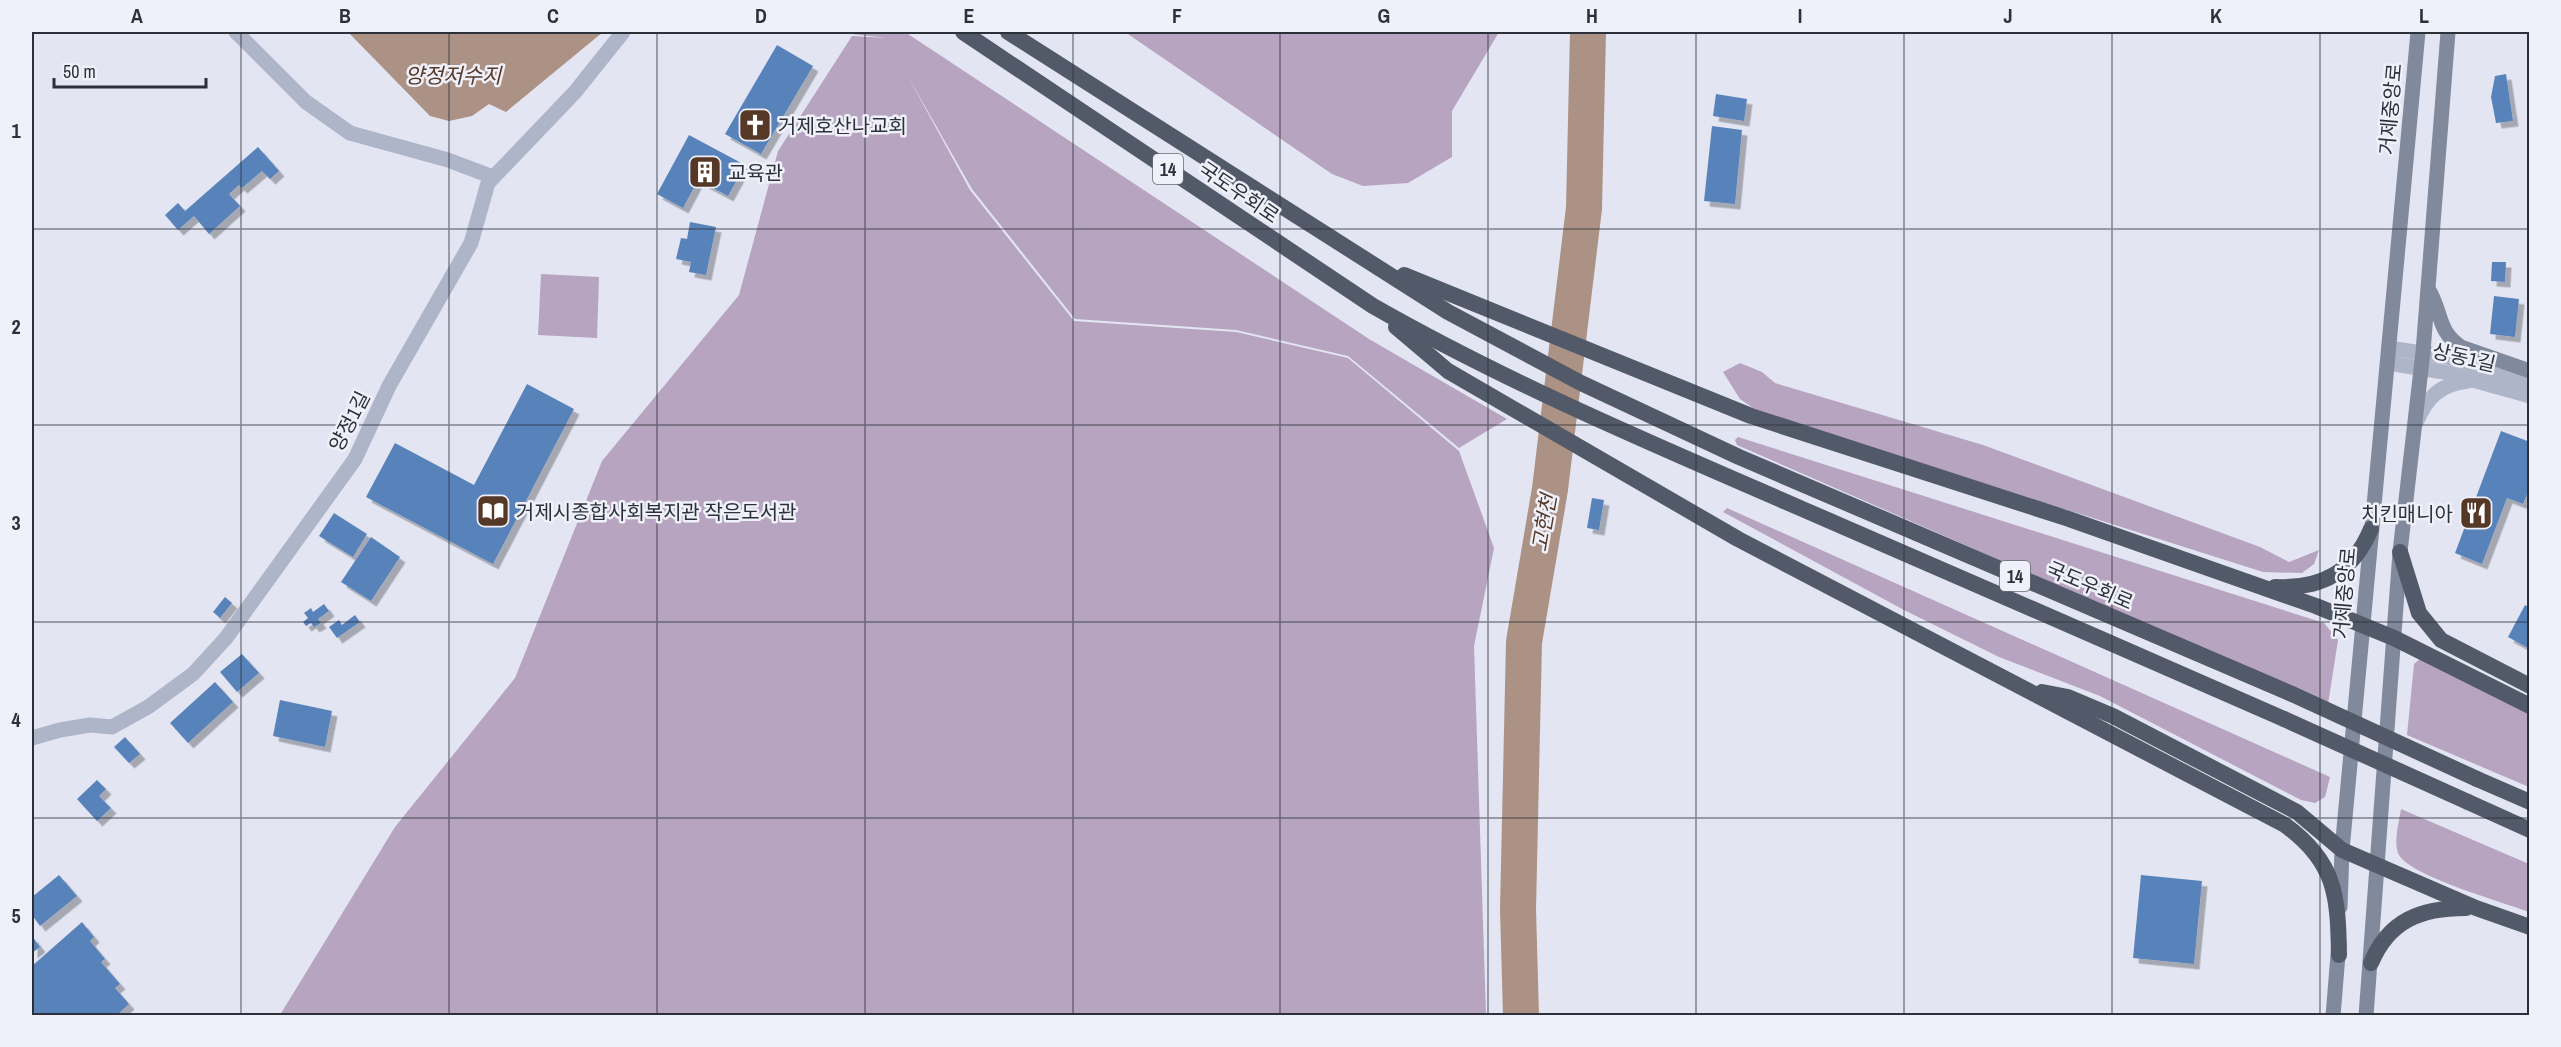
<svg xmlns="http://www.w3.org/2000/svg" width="2561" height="1047" font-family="'Archivo Narrow','Noto Sans KR',sans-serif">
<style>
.green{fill:#b6a4c0}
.water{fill:#ac9284}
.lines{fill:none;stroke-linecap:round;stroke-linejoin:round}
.river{stroke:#ac9284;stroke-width:36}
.building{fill:#5983ba;filter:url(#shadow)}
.minor{stroke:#afb5c9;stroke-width:15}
.tertiary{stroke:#afb5c9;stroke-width:15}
.secondary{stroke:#818a9d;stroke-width:15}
.trunk{stroke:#525a69;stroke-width:16}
.trunk-bridge{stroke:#525a69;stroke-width:16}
.grid{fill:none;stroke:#2c3139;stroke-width:1.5;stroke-opacity:0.55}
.labels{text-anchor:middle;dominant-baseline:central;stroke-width:5;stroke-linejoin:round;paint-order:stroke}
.shield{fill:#eff0f9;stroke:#666a73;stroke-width:1.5}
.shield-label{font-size:18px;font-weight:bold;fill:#2c3139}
.street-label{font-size:20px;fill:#2c3139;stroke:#eff0f9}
.poi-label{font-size:20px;fill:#2c3139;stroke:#eff0f9;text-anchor:start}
.water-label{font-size:21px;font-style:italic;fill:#563826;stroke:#eff0f9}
.neatline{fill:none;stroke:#2c3139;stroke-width:2}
.grid-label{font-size:20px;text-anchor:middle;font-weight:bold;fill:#2c3139}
</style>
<defs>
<filter id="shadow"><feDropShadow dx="5.5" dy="5.5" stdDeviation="0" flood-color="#0004"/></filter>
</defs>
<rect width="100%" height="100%" fill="#e3e5f2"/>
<g class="green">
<path d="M 848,32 L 905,32 L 1369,339 L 1507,419 L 1459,448 L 1348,356 L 1236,330 L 1075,319 L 972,189 L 906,73 L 970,190 L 1074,321 L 1236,332 L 1348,358 L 1459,451 L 1494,548 L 1474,646 L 1486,1015 L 280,1015 L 395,827 L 515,678 L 602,461 L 739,295 L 778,151 L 852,36 L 887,38 L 852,34 Z"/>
<path d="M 1125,32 L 1499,32 L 1452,111 L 1452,157 L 1408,183 L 1363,186 L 1332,174 Z"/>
<path d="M 541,274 L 599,277 L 597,338 L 538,335 Z"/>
<path d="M 1740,363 L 1762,372 L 1775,383 L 1983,445 L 2260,547 L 2289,562 L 2319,550 L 2314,564 L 2302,573 L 2263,572 L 1759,412 L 1740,399 L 1723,372 Z"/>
<path d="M 1738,437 L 2324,623 L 2338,640 L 2328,704 L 1737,445 L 1735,440 Z"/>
<path d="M 1727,508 L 2330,777 L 2325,797 L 2315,803 L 2301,800 L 2100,696 L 1999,657 L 1904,610 L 1723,512 Z"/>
<path d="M 2421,658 L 2427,658 L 2529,714 L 2529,787 L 2407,735 L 2414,664 Z"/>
<path d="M 2401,809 L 2529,864 L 2529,912 C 2503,902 2412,877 2399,855 C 2393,843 2399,822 2401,809 Z"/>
</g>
<path class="water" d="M 348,32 L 603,32 L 506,112 L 489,104 L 472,116 L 449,121 L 430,116 Z"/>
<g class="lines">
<path class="river" d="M 1521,1016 L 1518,909 L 1524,642 L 1550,489 L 1584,208 L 1588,32"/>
</g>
<g class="building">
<path d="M 777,45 L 813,66 L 761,154 L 725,134 Z"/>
<path d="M 2506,74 L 2513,121 L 2496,123 L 2491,97 L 2495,76 Z"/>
<path d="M 1716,94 L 1747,99 L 1744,121 L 1713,116 Z"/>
<path d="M 1712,126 L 1742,130 L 1735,204 L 1704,201 Z"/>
<path d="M 689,135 L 745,165 L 728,196 L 698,180 L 683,208 L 657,194 Z"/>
<path d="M 258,147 L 279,171 L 270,179 L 262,171 L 242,188 L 239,185 L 229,194 L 240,206 L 209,234 L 194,216 L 178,230 L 165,215 L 178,203 L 185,211 Z"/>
<path d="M 690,222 L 716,227 L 706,275 L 689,272 L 691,262 L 676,259 L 681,238 L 687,239 Z"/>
<path d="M 2492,262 L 2506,262 L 2505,282 L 2491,281 Z"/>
<path d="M 2494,296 L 2519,299 L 2515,337 L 2490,334 Z"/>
<path d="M 527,384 L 574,409 L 493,564 L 366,497 L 395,443 L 474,485 Z"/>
<path d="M 2501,431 L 2530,442 L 2530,487 L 2523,504 L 2507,498 L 2482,564 L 2455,553 Z"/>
<path d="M 1592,498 L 1604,500 L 1599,530 L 1587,528 Z"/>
<path d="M 334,513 L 367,534 L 353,557 L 319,536 Z"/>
<path d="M 371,537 L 400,557 L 371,601 L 341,582 Z"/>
<path d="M 225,597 L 232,603 L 220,618 L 213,612 Z"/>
<path d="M 324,604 L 329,611 L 318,619 L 321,623 L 314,627 L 311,623 L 306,626 L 303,622 L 308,618 L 304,613 L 311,608 L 313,612 Z"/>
<path d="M 2525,605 L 2530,608 L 2530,649 L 2508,637 Z"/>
<path d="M 355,615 L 360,622 L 337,638 L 329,627 L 339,620 L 342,625 Z"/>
<path d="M 242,654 L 259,673 L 237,692 L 220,672 Z"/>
<path d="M 215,682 L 233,702 L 188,743 L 170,723 Z"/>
<path d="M 280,700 L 332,711 L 325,747 L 273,736 Z"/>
<path d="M 125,737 L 140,754 L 129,763 L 114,747 Z"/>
<path d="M 97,780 L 106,789 L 99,796 L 111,808 L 97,821 L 77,799 Z"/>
<path d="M 59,875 L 77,896 L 40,926 L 32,915 L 32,897 Z"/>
<path d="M 2141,875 L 2202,881 L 2194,964 L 2133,958 Z"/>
<path d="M 82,922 L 94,937 L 90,941 L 105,959 L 101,962 L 120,984 L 115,988 L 129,1004 L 116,1016 L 32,1016 L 32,966 Z"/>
<path d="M 32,936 L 40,947 L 32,953 Z"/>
</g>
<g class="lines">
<g class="minor">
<path d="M 236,32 L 306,102 L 350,133 L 448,160 L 493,177"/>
<path d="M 32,738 L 60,730 L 90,725 L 112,727 L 148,707 L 193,674 L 226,638 L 355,459 L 389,386 L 471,243 L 488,183 L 575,92 L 623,32"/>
</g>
<g class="tertiary">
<path d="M 2389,348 L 2448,357 L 2530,383"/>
<path d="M 2388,363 L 2444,372 L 2530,396"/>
<path d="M 2416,423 C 2426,398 2440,384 2468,381"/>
</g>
<g class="secondary">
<path d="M 2430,292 C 2443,316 2437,330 2461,347 L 2530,371"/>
<path d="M 2340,907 L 2342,850 L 2418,32"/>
<path d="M 2333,1016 L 2339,943"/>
<path d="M 2366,1016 L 2400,552 L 2423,352 L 2448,32"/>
</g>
<g class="trunk">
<path d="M 963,32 L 1373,306 C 1510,384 1655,445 1800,508 C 1961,578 2123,648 2284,719"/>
<path d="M 1008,32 L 1448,312 L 1581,383 L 1739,457 L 2292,694"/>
<path d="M 1404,275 L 1751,416 L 2066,518 L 2316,606 L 2394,638 L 2530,706"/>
<path d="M 1396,327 L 1448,371 L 1738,539 L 2285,825 C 2336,862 2338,896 2339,955"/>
<path d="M 2400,552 L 2419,613 L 2441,640 L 2530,686"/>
<path d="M 2275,587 C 2322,589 2353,572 2371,529"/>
<path d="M 2042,692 L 2068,697 L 2113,716 L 2297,812 L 2342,850 L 2476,908 L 2530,927"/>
<path d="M 2477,779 L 2530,802"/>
<path d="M 2468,802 L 2530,830"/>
<path d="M 2371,963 C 2389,920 2421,908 2466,908"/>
</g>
<g class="trunk-bridge">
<path d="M 2292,694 L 2477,779"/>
<path d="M 2284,719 L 2468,802"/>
</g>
</g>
<path class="grid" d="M 241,32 L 241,1016M 449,32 L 449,1016M 657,32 L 657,1016M 865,32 L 865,1016M 1073,32 L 1073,1016M 1280,32 L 1280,1016M 1488,32 L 1488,1016M 1696,32 L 1696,1016M 1904,32 L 1904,1016M 2112,32 L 2112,1016M 2320,32 L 2320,1016M 32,229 L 2530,229M 32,425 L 2530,425M 32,622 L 2530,622M 32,818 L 2530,818"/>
<defs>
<g id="church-square" transform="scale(1.725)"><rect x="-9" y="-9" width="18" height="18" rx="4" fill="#563826" stroke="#eff0f9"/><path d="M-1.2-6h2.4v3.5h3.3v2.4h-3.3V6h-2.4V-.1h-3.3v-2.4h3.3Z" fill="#fff"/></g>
<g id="building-square" transform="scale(1.725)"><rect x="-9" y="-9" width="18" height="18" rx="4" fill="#563826" stroke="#eff0f9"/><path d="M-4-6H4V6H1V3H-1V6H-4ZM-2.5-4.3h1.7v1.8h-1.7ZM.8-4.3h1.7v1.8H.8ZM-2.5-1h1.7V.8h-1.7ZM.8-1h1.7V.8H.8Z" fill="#fff"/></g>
<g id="library-square" transform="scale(1.725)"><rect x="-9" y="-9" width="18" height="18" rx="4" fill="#563826" stroke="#eff0f9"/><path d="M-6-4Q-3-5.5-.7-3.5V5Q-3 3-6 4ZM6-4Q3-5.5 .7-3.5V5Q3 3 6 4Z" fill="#fff"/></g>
<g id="restaurant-square" transform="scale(1.725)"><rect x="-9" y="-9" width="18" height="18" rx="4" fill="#563826" stroke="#eff0f9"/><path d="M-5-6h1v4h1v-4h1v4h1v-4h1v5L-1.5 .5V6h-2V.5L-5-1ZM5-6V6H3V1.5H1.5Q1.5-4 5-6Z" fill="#fff"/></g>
</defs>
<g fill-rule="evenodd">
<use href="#church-square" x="755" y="125"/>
<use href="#building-square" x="705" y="172"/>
<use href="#library-square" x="493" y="511"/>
<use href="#restaurant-square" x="2476" y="513"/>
</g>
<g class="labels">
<g class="shield">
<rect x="1153" y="154" width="30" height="30" rx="4.5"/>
<rect x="2000" y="561" width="30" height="30" rx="4.5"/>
</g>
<g class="shield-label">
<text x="1168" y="169">14</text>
<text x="2015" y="576">14</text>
</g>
<g class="street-label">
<text transform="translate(2390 109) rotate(-85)">거제중앙로</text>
<text transform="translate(1239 192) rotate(34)">국도우회로</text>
<text transform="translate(2464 357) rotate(13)">상동1길</text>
<text transform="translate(349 421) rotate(-63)">양정1길</text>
<text transform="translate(2090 585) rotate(23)">국도우회로</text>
<text transform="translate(2344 593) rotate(-85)">거제중앙로</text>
</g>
<g class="poi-label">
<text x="778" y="125">거제호산나교회</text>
<text x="728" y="172">교육관</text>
<text x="516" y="511">거제시종합사회복지관 작은도서관</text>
<text x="2453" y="513" text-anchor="end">치킨매니아</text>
</g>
<g class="water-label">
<text x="453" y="75">양정저수지</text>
<text transform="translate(1544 523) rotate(-80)">고현천</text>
</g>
</g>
<rect width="2561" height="1047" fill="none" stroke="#eff0f9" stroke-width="66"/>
<path d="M54 78v9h152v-9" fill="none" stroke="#2c3139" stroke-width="3"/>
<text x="63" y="78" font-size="18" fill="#2c3139" stroke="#eff0f9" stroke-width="4.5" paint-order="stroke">50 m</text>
<rect x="33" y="33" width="2495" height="981" class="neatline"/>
<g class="grid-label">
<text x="137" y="23">A</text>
<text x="345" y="23">B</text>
<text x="553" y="23">C</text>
<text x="761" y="23">D</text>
<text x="969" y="23">E</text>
<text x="1177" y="23">F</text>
<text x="1384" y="23">G</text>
<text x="1592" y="23">H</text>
<text x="1800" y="23">I</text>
<text x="2008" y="23">J</text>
<text x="2216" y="23">K</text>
<text x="2424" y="23">L</text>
<text x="16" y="138">1</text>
<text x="16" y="334">2</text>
<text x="16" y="530">3</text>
<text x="16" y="727">4</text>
<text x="16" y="923">5</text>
</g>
</svg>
